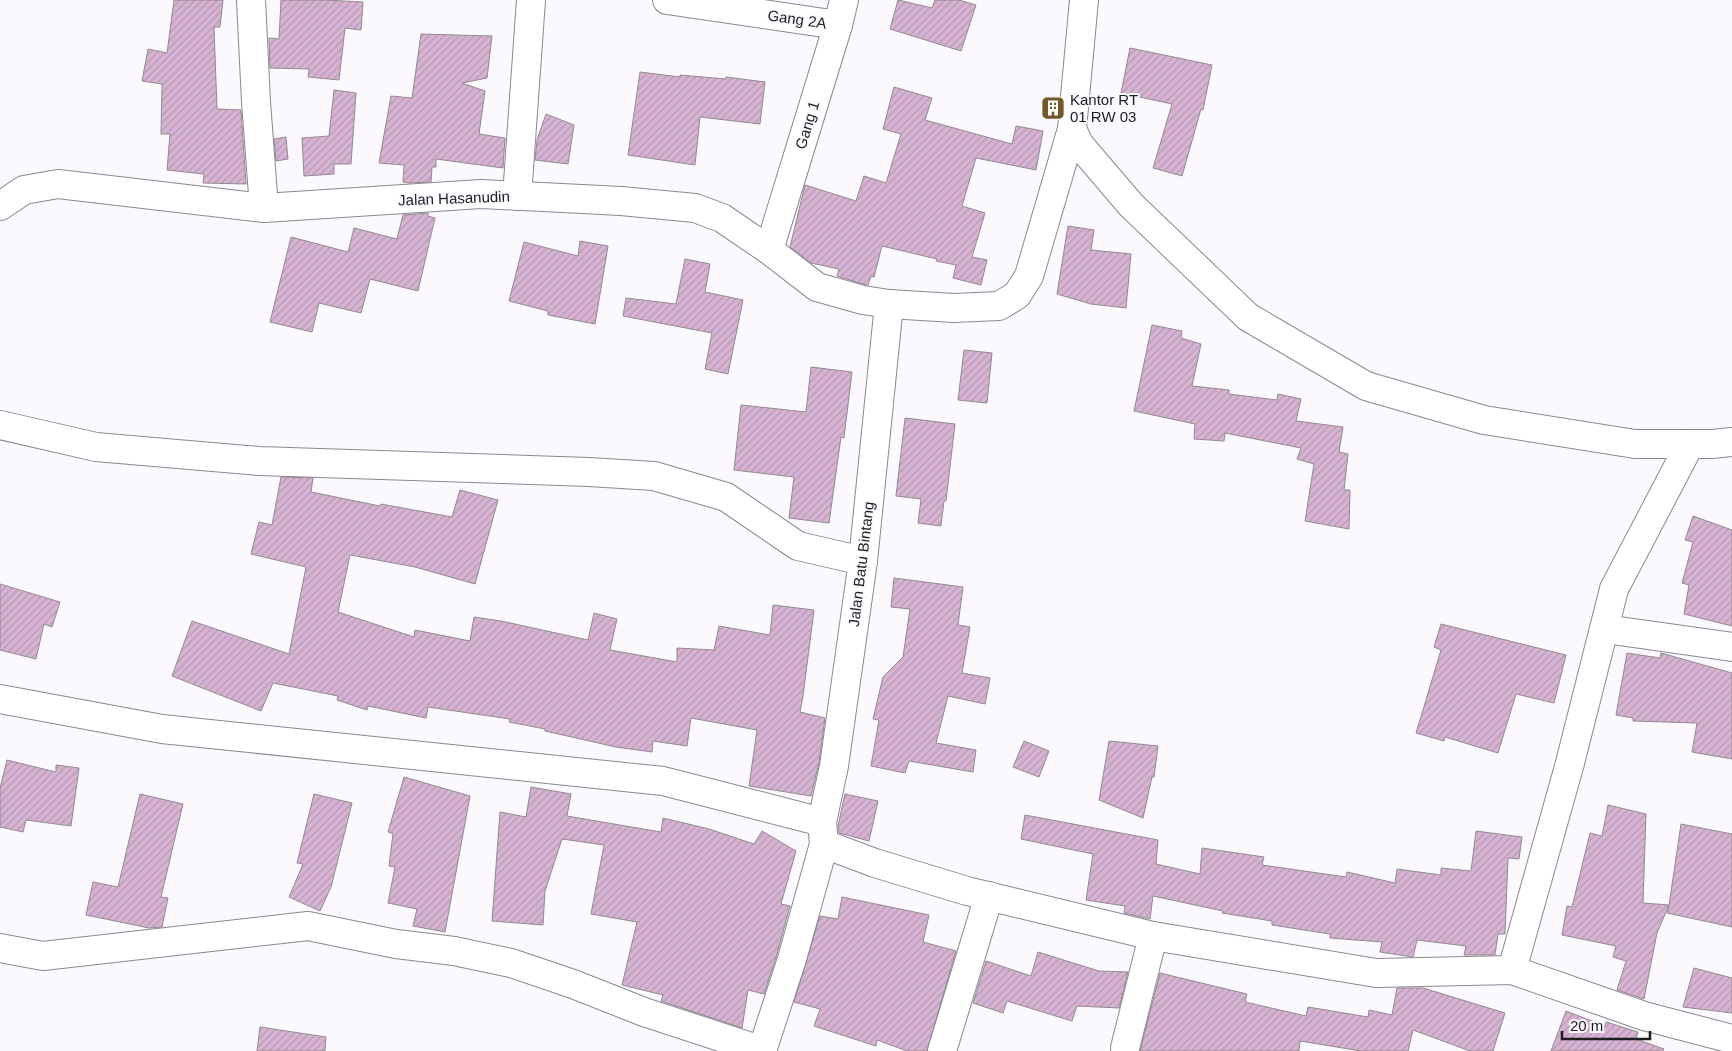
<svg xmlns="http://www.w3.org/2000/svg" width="1732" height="1051" font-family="Helvetica,sans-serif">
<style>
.building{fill:url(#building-hatch);stroke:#928991}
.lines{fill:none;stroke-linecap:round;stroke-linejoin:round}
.street-casing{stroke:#8b8791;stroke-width:30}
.street{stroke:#fff;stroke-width:28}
.labels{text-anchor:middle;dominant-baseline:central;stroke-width:4;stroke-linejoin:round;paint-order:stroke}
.street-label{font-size:15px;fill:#1e1d21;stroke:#fbf9fe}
.poi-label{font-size:15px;fill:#1e1d21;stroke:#fbf9fe;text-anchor:start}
</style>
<defs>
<pattern id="building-hatch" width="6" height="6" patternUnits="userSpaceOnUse" patternTransform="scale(1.25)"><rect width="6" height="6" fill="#d6b3d2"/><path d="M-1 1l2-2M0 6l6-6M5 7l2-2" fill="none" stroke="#b79ab4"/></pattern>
</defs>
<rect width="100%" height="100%" fill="#fbf9fe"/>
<g class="building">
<path d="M 174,0 L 223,0 L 220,27 L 214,27 L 217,109 L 241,110 L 246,184 L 203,183 L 204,174 L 167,170 L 170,134 L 161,134 L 162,84 L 142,81 L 148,49 L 167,53 Z"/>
<path d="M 281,0 L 325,0 L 363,2 L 361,30 L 345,28 L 339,80 L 308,77 L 309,69 L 270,68 L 269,38 L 279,39 Z"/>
<path d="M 898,0 L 932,8 L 935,0 L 959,0 L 976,5 L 961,51 L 890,29 Z"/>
<path d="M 421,34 L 492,36 L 487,78 L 462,83 L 485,91 L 479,134 L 505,138 L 503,168 L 436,159 L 436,167 L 432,167 L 431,182 L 410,183 L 403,182 L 404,165 L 379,163 L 391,96 L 412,98 Z"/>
<path d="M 1130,48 L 1212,65 L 1203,110 L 1201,109 L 1182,176 L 1153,168 L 1172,104 L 1121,93 Z"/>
<path d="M 640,72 L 680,77 L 680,75 L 726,79 L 726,77 L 765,82 L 760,124 L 700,117 L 695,165 L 628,155 Z"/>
<path d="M 894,87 L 932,98 L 925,120 L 1012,144 L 1016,126 L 1043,131 L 1036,170 L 976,158 L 962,206 L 985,213 L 972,257 L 987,260 L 981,285 L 953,278 L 956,265 L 936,261 L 937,259 L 882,246 L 874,277 L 871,276 L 868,285 L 866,285 L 837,276 L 839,269 L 811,263 L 790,247 L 805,185 L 856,201 L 864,176 L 886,183 L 901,134 L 883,129 Z"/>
<path d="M 334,90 L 356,93 L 351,164 L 334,164 L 334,174 L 304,176 L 302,138 L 329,136 Z"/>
<path d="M 546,114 L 574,125 L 568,164 L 535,160 L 537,140 Z"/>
<path d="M 286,137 L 288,159 L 276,161 L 274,139 Z"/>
<path d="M 428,213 L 428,216 L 435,218 L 418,291 L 370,279 L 361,313 L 319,303 L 312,332 L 270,322 L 291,237 L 348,252 L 354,228 L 397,239 L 403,215 Z"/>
<path d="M 1068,226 L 1094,230 L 1091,250 L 1131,254 L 1126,308 L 1091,304 L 1057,294 Z"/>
<path d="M 580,241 L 608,246 L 595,324 L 548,315 L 548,311 L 509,301 L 524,242 L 578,256 Z"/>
<path d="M 685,259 L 710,264 L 705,292 L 743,300 L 728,374 L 705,369 L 712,333 L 623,316 L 626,298 L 676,304 Z"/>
<path d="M 1152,325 L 1182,331 L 1181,338 L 1201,344 L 1192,386 L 1229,390 L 1229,394 L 1277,400 L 1278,394 L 1301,399 L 1296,421 L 1343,427 L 1339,452 L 1348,454 L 1344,490 L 1350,490 L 1349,529 L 1305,521 L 1314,464 L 1297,459 L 1301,448 L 1225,433 L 1224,441 L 1194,439 L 1195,424 L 1134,411 Z"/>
<path d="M 964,350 L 992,353 L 987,403 L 958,400 Z"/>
<path d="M 811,367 L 852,372 L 844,438 L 841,437 L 829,523 L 789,518 L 794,477 L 734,470 L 741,405 L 806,412 Z"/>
<path d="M 905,418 L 955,424 L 946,501 L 944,501 L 941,526 L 918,523 L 921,499 L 896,496 Z"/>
<path d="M 281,477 L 313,478 L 311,492 L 380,506 L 381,504 L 452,517 L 460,490 L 498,500 L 475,584 L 415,567 L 350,555 L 338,612 L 414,637 L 415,630 L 470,641 L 474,617 L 501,621 L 588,640 L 594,613 L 617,619 L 610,650 L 677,662 L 677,648 L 714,650 L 719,626 L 770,635 L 773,605 L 814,610 L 803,696 L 800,712 L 825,718 L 819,763 L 811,796 L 749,786 L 757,730 L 691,718 L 687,746 L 653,741 L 652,752 L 616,747 L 545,731 L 545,729 L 509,722 L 510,719 L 428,707 L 426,718 L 368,706 L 367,710 L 337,700 L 338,696 L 273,683 L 261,711 L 172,676 L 192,621 L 289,654 L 306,567 L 251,554 L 259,522 L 272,525 Z"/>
<path d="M 1693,516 L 1732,530 L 1732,626 L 1684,614 L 1689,585 L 1682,583 L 1693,542 L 1685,540 Z"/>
<path d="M 894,578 L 963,587 L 958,625 L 970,627 L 962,673 L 990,678 L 985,704 L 948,696 L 936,743 L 976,750 L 973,772 L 909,761 L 905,773 L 871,766 L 879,720 L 873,719 L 883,677 L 903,657 L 910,609 L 891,607 Z"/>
<path d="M 0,584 L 60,602 L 52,627 L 44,624 L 36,659 L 0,650 Z"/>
<path d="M 1441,624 L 1566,655 L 1554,703 L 1516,694 L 1498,753 L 1445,737 L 1444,741 L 1416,733 L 1441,650 L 1434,647 Z"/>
<path d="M 1627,653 L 1660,658 L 1661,653 L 1732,673 L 1732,759 L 1692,752 L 1697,723 L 1633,721 L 1633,718 L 1616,715 Z"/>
<path d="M 1024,741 L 1049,751 L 1039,777 L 1013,767 Z"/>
<path d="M 1109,741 L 1158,746 L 1154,777 L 1152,777 L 1143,818 L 1099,800 Z"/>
<path d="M 7,760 L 56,772 L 56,765 L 79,768 L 71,826 L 26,820 L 23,832 L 0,827 L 0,788 Z"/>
<path d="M 404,777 L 470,796 L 445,932 L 413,926 L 417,909 L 388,903 L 395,867 L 389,866 L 393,834 L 388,832 Z"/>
<path d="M 531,787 L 571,794 L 567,816 L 661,832 L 663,818 L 709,829 L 754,844 L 762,831 L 796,851 L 781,904 L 790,906 L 777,954 L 764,994 L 748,990 L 742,1028 L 661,1001 L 663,995 L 622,985 L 637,922 L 591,914 L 604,845 L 562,839 L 545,891 L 543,925 L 492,921 L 500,812 L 526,817 Z"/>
<path d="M 140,794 L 183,804 L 161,897 L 168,898 L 162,927 L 149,928 L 86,915 L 93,882 L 118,887 Z"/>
<path d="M 314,794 L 352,803 L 331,887 L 320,911 L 289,897 L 303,864 L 297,863 Z"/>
<path d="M 845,794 L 878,801 L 869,841 L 839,833 L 838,826 Z"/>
<path d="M 1608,805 L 1646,814 L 1643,903 L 1669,905 L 1681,824 L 1732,834 L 1732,927 L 1667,913 L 1669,905 L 1657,933 L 1644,999 L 1617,990 L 1626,961 L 1613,957 L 1616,946 L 1562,935 L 1567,906 L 1572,907 L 1590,833 L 1602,836 Z"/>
<path d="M 1025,815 L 1158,840 L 1156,864 L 1200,874 L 1202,848 L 1264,857 L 1262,865 L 1346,877 L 1347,872 L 1395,883 L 1397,869 L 1441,875 L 1441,868 L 1471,871 L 1476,831 L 1522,837 L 1519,859 L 1508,858 L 1505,934 L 1498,934 L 1495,955 L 1464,955 L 1466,946 L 1417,940 L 1413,957 L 1380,952 L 1382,942 L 1330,938 L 1330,934 L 1272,925 L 1272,921 L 1222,913 L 1223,911 L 1153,896 L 1150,919 L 1124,913 L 1125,906 L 1086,900 L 1093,854 L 1021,839 Z"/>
<path d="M 842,897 L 929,915 L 923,942 L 956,951 L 927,1051 L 907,1051 L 877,1040 L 876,1046 L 814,1026 L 820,1009 L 794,1002 L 820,916 L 838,919 Z"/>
<path d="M 1038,952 L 1099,971 L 1128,972 L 1119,1008 L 1077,1006 L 1072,1021 L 1007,1001 L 1003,1013 L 973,1003 L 986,961 L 1031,976 Z"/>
<path d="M 1694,968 L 1732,978 L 1732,1013 L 1683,1007 Z"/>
<path d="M 1160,973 L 1247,994 L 1245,1002 L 1306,1016 L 1308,1007 L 1368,1017 L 1369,1010 L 1392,1015 L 1397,988 L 1423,988 L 1505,1013 L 1493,1051 L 1470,1051 L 1413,1030 L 1408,1051 L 1361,1051 L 1300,1041 L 1299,1051 L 1140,1051 Z"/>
<path d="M 1566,1011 L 1605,1026 L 1606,1022 L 1638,1032 L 1636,1039 L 1664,1049 L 1663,1051 L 1551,1051 Z"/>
<path d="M 260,1027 L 326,1037 L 325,1051 L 257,1051 Z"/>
</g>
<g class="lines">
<g class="street-casing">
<g id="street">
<path d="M 251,0 L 256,102 L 264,208"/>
<path d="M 667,0 L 838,25"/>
<path d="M 1084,0 L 1072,129 L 1079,144 L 1131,205 L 1248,317 L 1366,386 L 1484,420 L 1635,444 L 1712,444 L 1732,442"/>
<path d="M 517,196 L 531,0"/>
<path d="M 0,206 L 24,190 L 58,184 L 264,208 L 481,194 L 621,201 L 695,208 L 722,218 L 769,250 L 817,287 L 863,300 L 889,304 L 954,308 L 999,306 L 1017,295 L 1029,276 L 1072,129"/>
<path d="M 769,250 L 838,25 L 844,0"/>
<path d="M 889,304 L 863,561 L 834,766 L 822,822 L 824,844 L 875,863 L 967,891 L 1153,936 L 1376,973 L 1512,970 L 1644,1016 L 1732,1039"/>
<path d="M 0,425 L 96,447 L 259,461 L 589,472 L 654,476 L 726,497 L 798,546 L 863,561"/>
<path d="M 1605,629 L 1732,647"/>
<path d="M 0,699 L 162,729 L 663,781 L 822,822"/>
<path d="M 0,948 L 43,956 L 308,926 L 396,944 L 454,951 L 511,963 L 573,984 L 644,1012 L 763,1051"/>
<path d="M 1512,970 L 1570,763 L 1614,589 L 1690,444"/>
<path d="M 1125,1048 L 1153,936"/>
<path d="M 762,1051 L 792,959 L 824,844"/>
<path d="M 942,1051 L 989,896"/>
</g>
</g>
<use href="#street" class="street"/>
</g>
<defs>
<g id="building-square" transform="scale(1.25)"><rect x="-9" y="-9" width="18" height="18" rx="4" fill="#73562a" stroke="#fbf9fe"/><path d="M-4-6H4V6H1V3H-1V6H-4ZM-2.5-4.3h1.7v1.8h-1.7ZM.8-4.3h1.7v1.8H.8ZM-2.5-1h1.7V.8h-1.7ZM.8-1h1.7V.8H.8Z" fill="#fff"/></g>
</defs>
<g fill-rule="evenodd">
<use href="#building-square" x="1053" y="108"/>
</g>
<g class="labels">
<g class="street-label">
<text transform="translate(797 19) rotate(8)">Gang 2A</text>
<text transform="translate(807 125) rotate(-73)">Gang 1</text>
<text transform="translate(454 198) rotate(-2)">Jalan Hasanudin</text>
<text transform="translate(861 564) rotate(-83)">Jalan Batu Bintang</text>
</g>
<g class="poi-label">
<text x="1070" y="99">Kantor RT<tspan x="1070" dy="17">01 RW 03</tspan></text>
</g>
</g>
<path d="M1562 1031v8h88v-8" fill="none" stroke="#1e1d21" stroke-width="2.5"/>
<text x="1570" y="1031" font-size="15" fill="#1e1d21" stroke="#fbf9fe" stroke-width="4" paint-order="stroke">20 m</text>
</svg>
